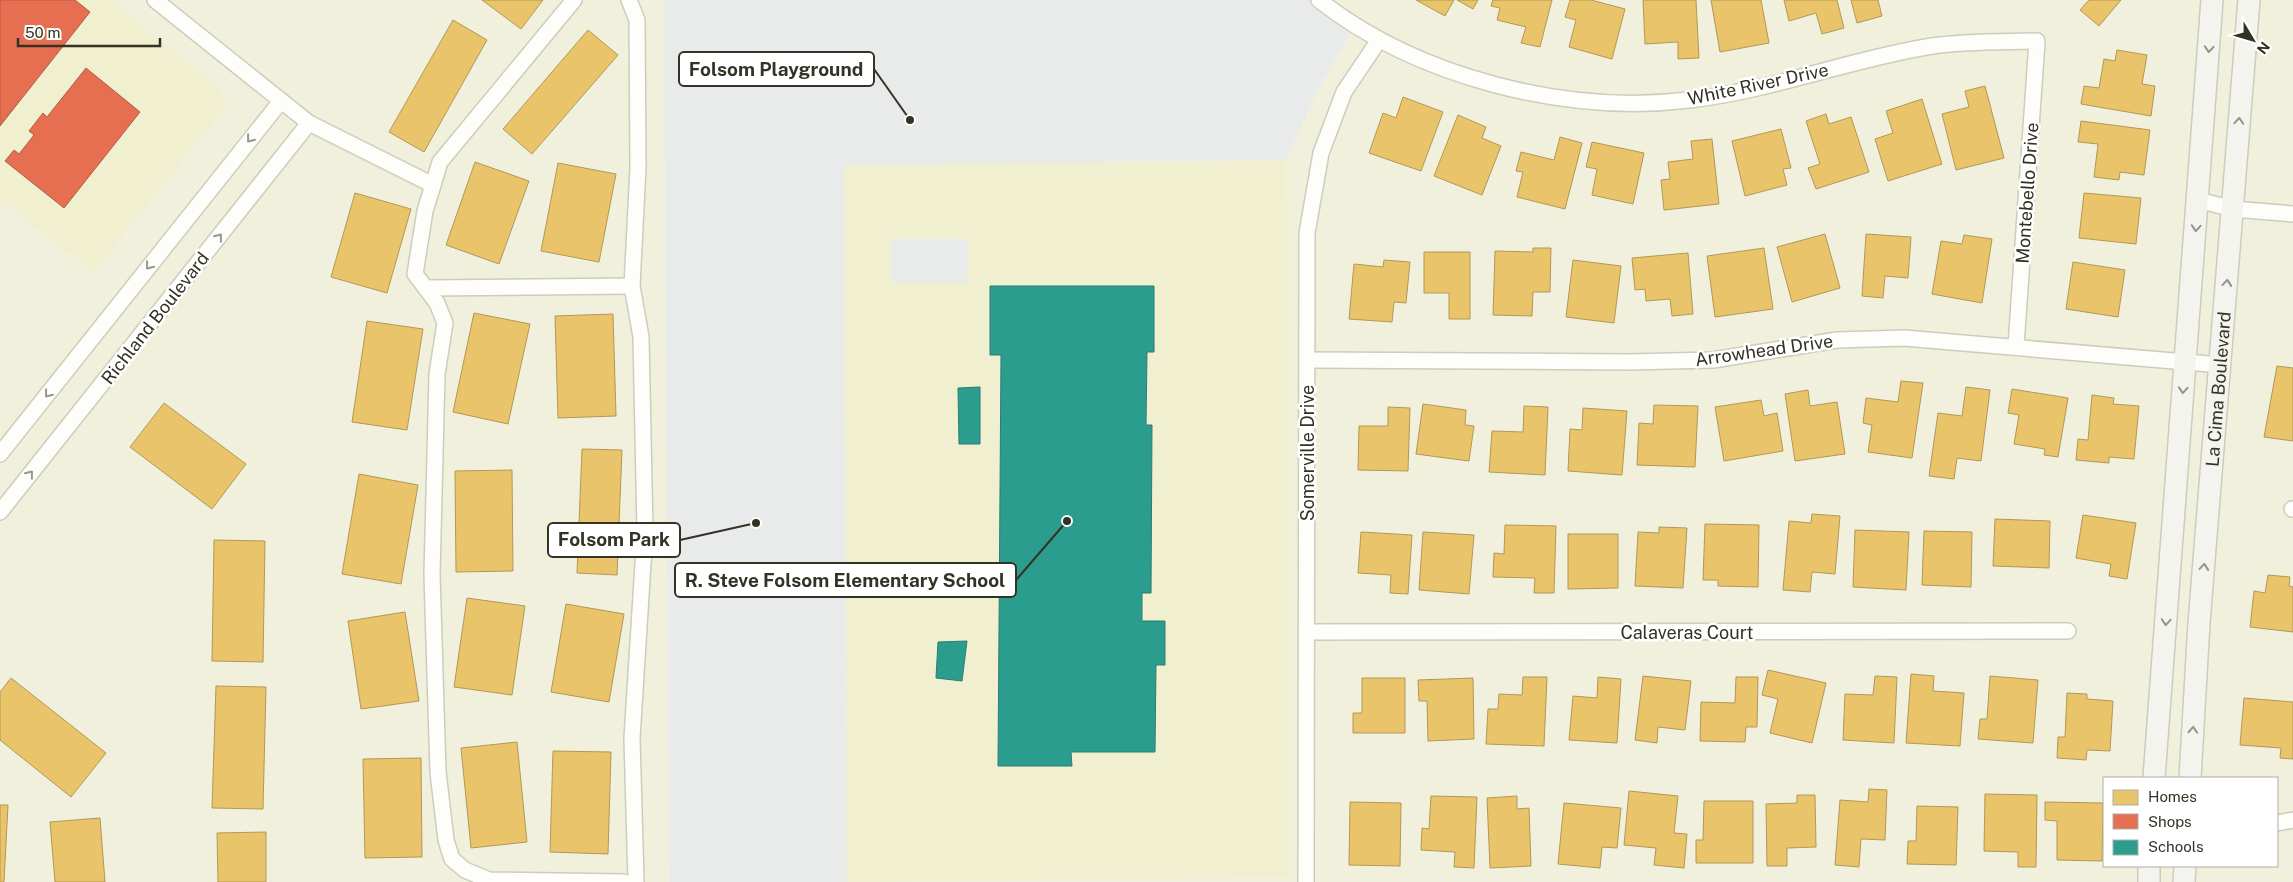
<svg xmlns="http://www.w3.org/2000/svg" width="2293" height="882" font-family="'Public Sans',sans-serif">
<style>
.built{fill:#f0efcf}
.green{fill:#e9eaea}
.homes{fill:#e9c46a;stroke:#b29855}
.shops{fill:#e76f51;stroke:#b15d44}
.schools{fill:#2a9d8f;stroke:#2d7d6f}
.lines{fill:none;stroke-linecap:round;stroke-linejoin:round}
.street-casing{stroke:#cdccbd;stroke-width:18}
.secondary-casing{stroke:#cdccbd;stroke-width:24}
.street{stroke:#fdfdfa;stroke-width:15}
.secondary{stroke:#f4f4ef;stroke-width:21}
.oneway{stroke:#94938a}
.oneway2{stroke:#989890}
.labels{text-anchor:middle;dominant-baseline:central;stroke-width:5;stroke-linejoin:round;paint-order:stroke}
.street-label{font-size:18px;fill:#333225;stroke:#fff}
.leader{fill:none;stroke:#333225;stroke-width:2}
.callout-dot{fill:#333225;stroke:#fff;stroke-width:2}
.callout{fill:#fff;stroke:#333225;stroke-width:2}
.callout-label{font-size:19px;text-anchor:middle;font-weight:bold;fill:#333225}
</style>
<rect width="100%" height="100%" fill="#f1f0dd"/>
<g class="built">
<path d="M 0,0 L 112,0 L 216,86 L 227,104 L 94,272 L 0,200 Z"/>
<path d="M 1286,160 L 1289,877 L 847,882 L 844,164 Z"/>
</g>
<g class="green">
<path d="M 664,0 L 1312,0 L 1352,31 L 1318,89 L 1286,160 L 844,165 L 847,882 L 669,882 Z"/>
<path d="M 891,238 L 968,239 L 968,283 L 890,282 Z"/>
</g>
<g class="homes">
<path d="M 482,0 L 543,0 L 521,29 Z"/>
<path d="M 1416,0 L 1454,0 L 1445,16 Z"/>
<path d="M 1457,0 L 1478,0 L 1473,9 Z"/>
<path d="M 1493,0 L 1552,0 L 1540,47 L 1521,43 L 1526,27 L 1497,20 L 1500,8 L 1491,6 Z"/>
<path d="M 1570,0 L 1591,0 L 1625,9 L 1612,59 L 1569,47 L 1576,20 L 1565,17 Z"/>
<path d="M 1643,0 L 1696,0 L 1699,58 L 1678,59 L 1678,42 L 1645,44 Z"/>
<path d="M 1711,0 L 1761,0 L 1769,43 L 1720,52 Z"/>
<path d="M 1784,0 L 1837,0 L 1844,28 L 1822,34 L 1816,13 L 1789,21 Z"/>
<path d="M 1851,0 L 1878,0 L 1882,16 L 1857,23 Z"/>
<path d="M 2089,0 L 2121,0 L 2099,26 L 2080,10 Z"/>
<path d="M 453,20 L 487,40 L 424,152 L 389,132 Z"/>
<path d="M 588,30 L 618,55 L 532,154 L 503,129 Z"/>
<path d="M 2117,50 L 2147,55 L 2142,84 L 2155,86 L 2151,116 L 2081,104 L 2084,86 L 2099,88 L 2104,59 L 2115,61 Z"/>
<path d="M 1985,86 L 2004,158 L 1956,170 L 1942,114 L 1969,107 L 1965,91 Z"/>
<path d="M 1403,97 L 1443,112 L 1421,171 L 1369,153 L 1383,113 L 1396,118 Z"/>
<path d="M 1922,99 L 1942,164 L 1888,181 L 1875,139 L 1893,133 L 1886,111 Z"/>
<path d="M 1826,114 L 1829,124 L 1851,117 L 1869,172 L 1816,189 L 1808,168 L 1820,164 L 1806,121 Z"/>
<path d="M 1458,115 L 1486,127 L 1482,138 L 1501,146 L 1482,195 L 1434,176 Z"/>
<path d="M 2081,121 L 2150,130 L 2144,175 L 2120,172 L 2119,180 L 2094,177 L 2098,144 L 2078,142 Z"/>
<path d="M 1781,129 L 1791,168 L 1783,169 L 1787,185 L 1745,196 L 1732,141 Z"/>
<path d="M 1560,137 L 1582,143 L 1565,209 L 1517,197 L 1523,172 L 1516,171 L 1521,152 L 1554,160 Z"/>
<path d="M 1712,139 L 1719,204 L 1664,210 L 1661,180 L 1670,179 L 1668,162 L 1693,159 L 1691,141 Z"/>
<path d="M 1592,142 L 1644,153 L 1633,204 L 1592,195 L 1597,169 L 1586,167 Z"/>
<path d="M 475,162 L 529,181 L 499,264 L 446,245 Z"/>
<path d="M 558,163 L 616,174 L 599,262 L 541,251 Z"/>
<path d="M 355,193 L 411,209 L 387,293 L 331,277 Z"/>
<path d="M 2084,193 L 2141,198 L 2136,244 L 2079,238 Z"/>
<path d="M 1825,234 L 1840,288 L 1792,302 L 1777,247 Z"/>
<path d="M 1866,234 L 1911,237 L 1908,278 L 1885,276 L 1883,298 L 1862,296 Z"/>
<path d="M 1964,235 L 1992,239 L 1982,303 L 1932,294 L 1941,241 L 1962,244 Z"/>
<path d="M 1533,248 L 1551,248 L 1550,292 L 1533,292 L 1532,316 L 1493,315 L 1495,251 L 1533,252 Z"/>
<path d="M 1764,248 L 1773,309 L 1715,317 L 1707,256 Z"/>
<path d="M 1424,252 L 1470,252 L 1470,319 L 1449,319 L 1449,293 L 1424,293 Z"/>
<path d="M 1688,253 L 1693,314 L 1672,316 L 1670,299 L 1646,301 L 1645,289 L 1635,290 L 1632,258 Z"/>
<path d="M 1384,260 L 1410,262 L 1406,303 L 1394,302 L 1392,322 L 1349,319 L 1354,264 L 1383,267 Z"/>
<path d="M 1573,260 L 1621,266 L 1614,323 L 1566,317 Z"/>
<path d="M 2073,262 L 2125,270 L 2118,317 L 2066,309 Z"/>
<path d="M 474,313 L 530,324 L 508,424 L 453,412 Z"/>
<path d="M 613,314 L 616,416 L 558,418 L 555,316 Z"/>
<path d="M 367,321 L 423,329 L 407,430 L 352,422 Z"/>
<path d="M 2277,366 L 2293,368 L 2293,441 L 2264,437 Z"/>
<path d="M 1901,381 L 1923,383 L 1912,458 L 1868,452 L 1872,425 L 1863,423 L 1866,398 L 1898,402 Z"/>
<path d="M 1966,387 L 1990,390 L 1981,461 L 1957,458 L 1954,479 L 1929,476 L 1938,413 L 1962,416 Z"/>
<path d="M 2012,389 L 2068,398 L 2058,457 L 2044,455 L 2045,449 L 2014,444 L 2019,415 L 2008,413 Z"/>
<path d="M 1808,390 L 1810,406 L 1837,402 L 1845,454 L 1795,461 L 1785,394 Z"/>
<path d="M 2092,395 L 2114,398 L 2113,404 L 2139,406 L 2134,459 L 2109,457 L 2109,463 L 2076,460 L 2078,439 L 2088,440 Z"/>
<path d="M 1761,400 L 1764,416 L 1777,413 L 1783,451 L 1724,461 L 1715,407 Z"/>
<path d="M 164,403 L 246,464 L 212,509 L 130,447 Z"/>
<path d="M 1423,404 L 1466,410 L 1465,425 L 1474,426 L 1469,461 L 1416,454 Z"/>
<path d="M 1654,405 L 1698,406 L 1695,467 L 1637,465 L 1639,423 L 1653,424 Z"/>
<path d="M 1524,406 L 1548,407 L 1545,475 L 1489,472 L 1492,431 L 1523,432 Z"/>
<path d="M 1388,407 L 1410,408 L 1408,471 L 1358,470 L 1359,426 L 1388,426 Z"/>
<path d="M 1583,408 L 1627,411 L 1622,475 L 1568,471 L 1570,429 L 1582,430 Z"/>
<path d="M 582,449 L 622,450 L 617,575 L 577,573 Z"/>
<path d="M 512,470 L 513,571 L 456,572 L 455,471 Z"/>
<path d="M 359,474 L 418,485 L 401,584 L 342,574 Z"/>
<path d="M 1812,514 L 1840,516 L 1835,574 L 1812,572 L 1810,592 L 1783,590 L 1789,521 L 1811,523 Z"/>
<path d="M 2083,515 L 2136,523 L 2127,579 L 2109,576 L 2111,564 L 2076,558 Z"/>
<path d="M 1995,519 L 2050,521 L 2049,568 L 1993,566 Z"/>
<path d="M 1705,524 L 1759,525 L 1758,587 L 1718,586 L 1718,580 L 1703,580 Z"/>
<path d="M 1505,525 L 1556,526 L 1554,593 L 1534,593 L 1535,578 L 1493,577 L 1494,553 L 1504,554 Z"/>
<path d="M 1659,527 L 1687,528 L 1683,588 L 1635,586 L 1638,532 L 1659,533 Z"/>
<path d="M 1855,530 L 1909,532 L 1906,590 L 1853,587 Z"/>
<path d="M 1924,531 L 1972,532 L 1971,587 L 1922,585 Z"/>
<path d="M 1361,532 L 1412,535 L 1408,594 L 1390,593 L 1391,575 L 1358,573 Z"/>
<path d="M 1423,532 L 1474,535 L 1469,594 L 1419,590 Z"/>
<path d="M 1568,534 L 1618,534 L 1618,588 L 1568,589 Z"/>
<path d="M 214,540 L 265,541 L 263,662 L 212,661 Z"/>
<path d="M 2268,575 L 2290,577 L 2289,586 L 2293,587 L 2293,632 L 2250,627 L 2254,591 L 2265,593 Z"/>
<path d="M 467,598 L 525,606 L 512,695 L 454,687 Z"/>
<path d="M 566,604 L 624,614 L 609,702 L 551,692 Z"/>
<path d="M 405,612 L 419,701 L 361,709 L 348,621 Z"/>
<path d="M 1768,670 L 1826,683 L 1812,743 L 1770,733 L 1778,699 L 1762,695 Z"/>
<path d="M 1911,674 L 1934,676 L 1933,691 L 1964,693 L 1960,746 L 1906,743 Z"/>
<path d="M 1643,676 L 1691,681 L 1685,730 L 1658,727 L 1657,743 L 1635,740 Z"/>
<path d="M 1875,676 L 1897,677 L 1894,743 L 1843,740 L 1845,694 L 1873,695 Z"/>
<path d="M 1990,676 L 2038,680 L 2033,743 L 1978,739 L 1980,719 L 1987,719 Z"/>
<path d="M 1523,677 L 1547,677 L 1544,746 L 1486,744 L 1488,709 L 1498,709 L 1499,694 L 1522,695 Z"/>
<path d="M 1598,677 L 1621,679 L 1617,743 L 1569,740 L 1573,696 L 1597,698 Z"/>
<path d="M 1736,677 L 1758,677 L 1757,727 L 1746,727 L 1745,742 L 1700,741 L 1701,702 L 1735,703 Z"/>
<path d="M 11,678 L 106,753 L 71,797 L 0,740 L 0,692 Z"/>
<path d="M 1362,678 L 1405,678 L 1405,733 L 1353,733 L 1353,713 L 1362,713 Z"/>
<path d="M 1473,678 L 1474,739 L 1428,741 L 1427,701 L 1419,701 L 1418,680 Z"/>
<path d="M 216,686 L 266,687 L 263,809 L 212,808 Z"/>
<path d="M 2067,693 L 2087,694 L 2087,699 L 2113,701 L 2110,751 L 2087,750 L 2086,760 L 2057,758 L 2058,737 L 2065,737 Z"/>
<path d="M 2244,698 L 2293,702 L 2293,759 L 2280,758 L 2281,748 L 2240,745 Z"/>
<path d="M 517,742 L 527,842 L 471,848 L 461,748 Z"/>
<path d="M 553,751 L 611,752 L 608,854 L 550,852 Z"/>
<path d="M 421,758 L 422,857 L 365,858 L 363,759 Z"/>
<path d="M 1869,789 L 1887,790 L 1885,840 L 1861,839 L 1859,867 L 1835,865 L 1840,800 L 1868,802 Z"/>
<path d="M 1629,791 L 1678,796 L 1674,833 L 1687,834 L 1684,868 L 1654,865 L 1656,848 L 1624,845 Z"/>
<path d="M 1985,794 L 2037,795 L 2036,867 L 2018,867 L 2018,852 L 1984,851 Z"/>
<path d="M 1797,795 L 1815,795 L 1816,847 L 1787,848 L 1787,866 L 1767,866 L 1766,804 L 1797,803 Z"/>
<path d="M 1431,796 L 1477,797 L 1474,868 L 1454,867 L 1455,852 L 1421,850 L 1422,828 L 1429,829 Z"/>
<path d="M 1517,796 L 1517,809 L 1529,808 L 1531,866 L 1490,868 L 1487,798 Z"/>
<path d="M 1704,801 L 1753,801 L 1753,863 L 1696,863 L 1696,840 L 1703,840 Z"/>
<path d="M 1350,802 L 1401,803 L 1400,866 L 1349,865 Z"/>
<path d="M 2045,802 L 2103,803 L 2102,861 L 2057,860 L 2057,821 L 2045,820 Z"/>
<path d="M 1564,803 L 1621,808 L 1617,848 L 1602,847 L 1600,868 L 1558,864 Z"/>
<path d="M 0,805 L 8,805 L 4,882 L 0,882 Z"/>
<path d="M 1917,806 L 1958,807 L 1956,865 L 1907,864 L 1908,841 L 1916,841 Z"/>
<path d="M 100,818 L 105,882 L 55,882 L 50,822 Z"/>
<path d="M 266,832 L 266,882 L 218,882 L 217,833 Z"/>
</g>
<g class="shops">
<path d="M 0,0 L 75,0 L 90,12 L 0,126 Z"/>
<path d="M 86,68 L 140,112 L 64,208 L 5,161 L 14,150 L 19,154 L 34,135 L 29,131 L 43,113 L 47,117 Z"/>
</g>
<g class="schools">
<path d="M 990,286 L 1154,286 L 1154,352 L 1147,352 L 1146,425 L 1152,425 L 1151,593 L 1142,593 L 1142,621 L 1165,621 L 1165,665 L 1156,665 L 1155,752 L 1071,752 L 1072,766 L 998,766 L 1001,355 L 990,355 Z"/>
<path d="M 980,387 L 980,444 L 959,444 L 958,388 Z"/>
<path d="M 967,641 L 962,681 L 936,678 L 938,642 Z"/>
</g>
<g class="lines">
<g class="street-casing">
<g id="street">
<path d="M 155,0 L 309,123 L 433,185"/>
<path d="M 574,0 L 440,162 L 425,211 L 415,274 L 437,303 L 445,323 L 437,374 L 432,575 L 438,772 L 446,840 L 452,859 L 465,870 L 489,880 L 624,882"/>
<path d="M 629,0 L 637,20 L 638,167 L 632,286 L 641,337 L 645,532 L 632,738 L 636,882"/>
<path d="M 1319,0 C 1417,77 1565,115 1689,100 C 1771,91 1850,59 1932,46 C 1966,41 2003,42 2037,41 L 2016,346"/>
<path d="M 2198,200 L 2233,209 L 2293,214"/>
<path d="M 426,288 L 632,286"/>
<path d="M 1307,360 L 1629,362 L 1713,360 L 1837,340 L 1904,338 L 2221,365"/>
<path d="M 0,454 L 281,101"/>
<path d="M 2292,509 L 2293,509"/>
<path d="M 0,512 L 309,123"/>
<path d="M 1306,632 L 2068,631"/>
<path d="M 2277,823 L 2293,820"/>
<path d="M 1306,882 L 1307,233 L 1321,153 L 1344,92 L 1379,40"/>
</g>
</g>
<g class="secondary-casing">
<g id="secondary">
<path d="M 2154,778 L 2212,0"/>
<path id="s1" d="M 2190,778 L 2199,623 L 2249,0"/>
<path d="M 2149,882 L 2149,866"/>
<path d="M 2184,882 L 2185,866"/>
</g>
</g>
<use href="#street" class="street"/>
<use href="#secondary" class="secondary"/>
</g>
<defs><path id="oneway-chevron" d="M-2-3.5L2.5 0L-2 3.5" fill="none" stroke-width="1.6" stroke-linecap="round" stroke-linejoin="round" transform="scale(1.25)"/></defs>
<g class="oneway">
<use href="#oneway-chevron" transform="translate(2209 49) rotate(94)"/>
<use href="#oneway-chevron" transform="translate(2239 121) rotate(-86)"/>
<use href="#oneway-chevron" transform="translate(2196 228) rotate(94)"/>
<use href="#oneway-chevron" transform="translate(2227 283) rotate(-85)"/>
<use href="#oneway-chevron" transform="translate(2183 390) rotate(94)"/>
<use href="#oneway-chevron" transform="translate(2204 567) rotate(-85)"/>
<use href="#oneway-chevron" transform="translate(2166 622) rotate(94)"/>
<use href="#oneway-chevron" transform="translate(2193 730) rotate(-87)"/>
</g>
<g class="oneway2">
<use href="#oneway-chevron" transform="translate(250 139) rotate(128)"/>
<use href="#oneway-chevron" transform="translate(219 237) rotate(-52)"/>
<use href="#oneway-chevron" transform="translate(149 266) rotate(128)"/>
<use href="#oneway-chevron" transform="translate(48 394) rotate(128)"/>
<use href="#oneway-chevron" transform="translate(30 474) rotate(-52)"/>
</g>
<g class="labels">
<g class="street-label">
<text transform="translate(1758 84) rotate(-12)">White River Drive</text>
<text transform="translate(2027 193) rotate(-86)">Montebello Drive</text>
<text transform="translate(155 318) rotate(-52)">Richland Boulevard</text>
<text transform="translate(1764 350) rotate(-8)">Arrowhead Drive</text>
<text stroke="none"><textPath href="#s1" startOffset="390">La Cima Boulevard</textPath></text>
<text transform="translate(1307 453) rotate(-90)">Somerville Drive</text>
<text x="1687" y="632">Calaveras Court</text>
</g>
</g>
<path class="leader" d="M910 120L874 69M756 523L680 540M1067 521L1016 580"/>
<g class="callout-dot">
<circle cx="910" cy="120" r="5"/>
<circle cx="756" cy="523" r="5"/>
<circle cx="1067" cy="521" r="5"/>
</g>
<g class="callout">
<rect x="679" y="52" width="195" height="34" rx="5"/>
<rect x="548" y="523" width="132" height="34" rx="5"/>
<rect x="675" y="563" width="341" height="34" rx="5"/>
</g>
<g class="callout-label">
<text x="776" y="76">Folsom Playground</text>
<text x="614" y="546">Folsom Park</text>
<text x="845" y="587">R. Steve Folsom Elementary School</text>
</g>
<rect x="2103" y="777" width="175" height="90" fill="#ffffff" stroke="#adada8"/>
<rect x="2113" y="790" width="25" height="15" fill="#e9c46a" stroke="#adada8"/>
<text x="2148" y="802" font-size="15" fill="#333225">Homes</text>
<rect x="2113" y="814" width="25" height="15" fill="#e76f51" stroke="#adada8"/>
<text x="2148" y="827" font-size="15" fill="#333225">Shops</text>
<rect x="2113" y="840" width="25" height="15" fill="#2a9d8f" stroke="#adada8"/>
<text x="2148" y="852" font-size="15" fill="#333225">Schools</text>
<g transform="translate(2253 40) rotate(128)" stroke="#ffffff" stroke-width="4" paint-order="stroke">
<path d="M0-4L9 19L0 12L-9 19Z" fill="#333225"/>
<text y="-8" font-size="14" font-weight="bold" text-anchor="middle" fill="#333225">N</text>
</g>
<path d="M18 38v8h142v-8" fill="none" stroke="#333225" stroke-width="2.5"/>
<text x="25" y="38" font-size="15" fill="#333225" stroke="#ffffff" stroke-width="4" paint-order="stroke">50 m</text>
</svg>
